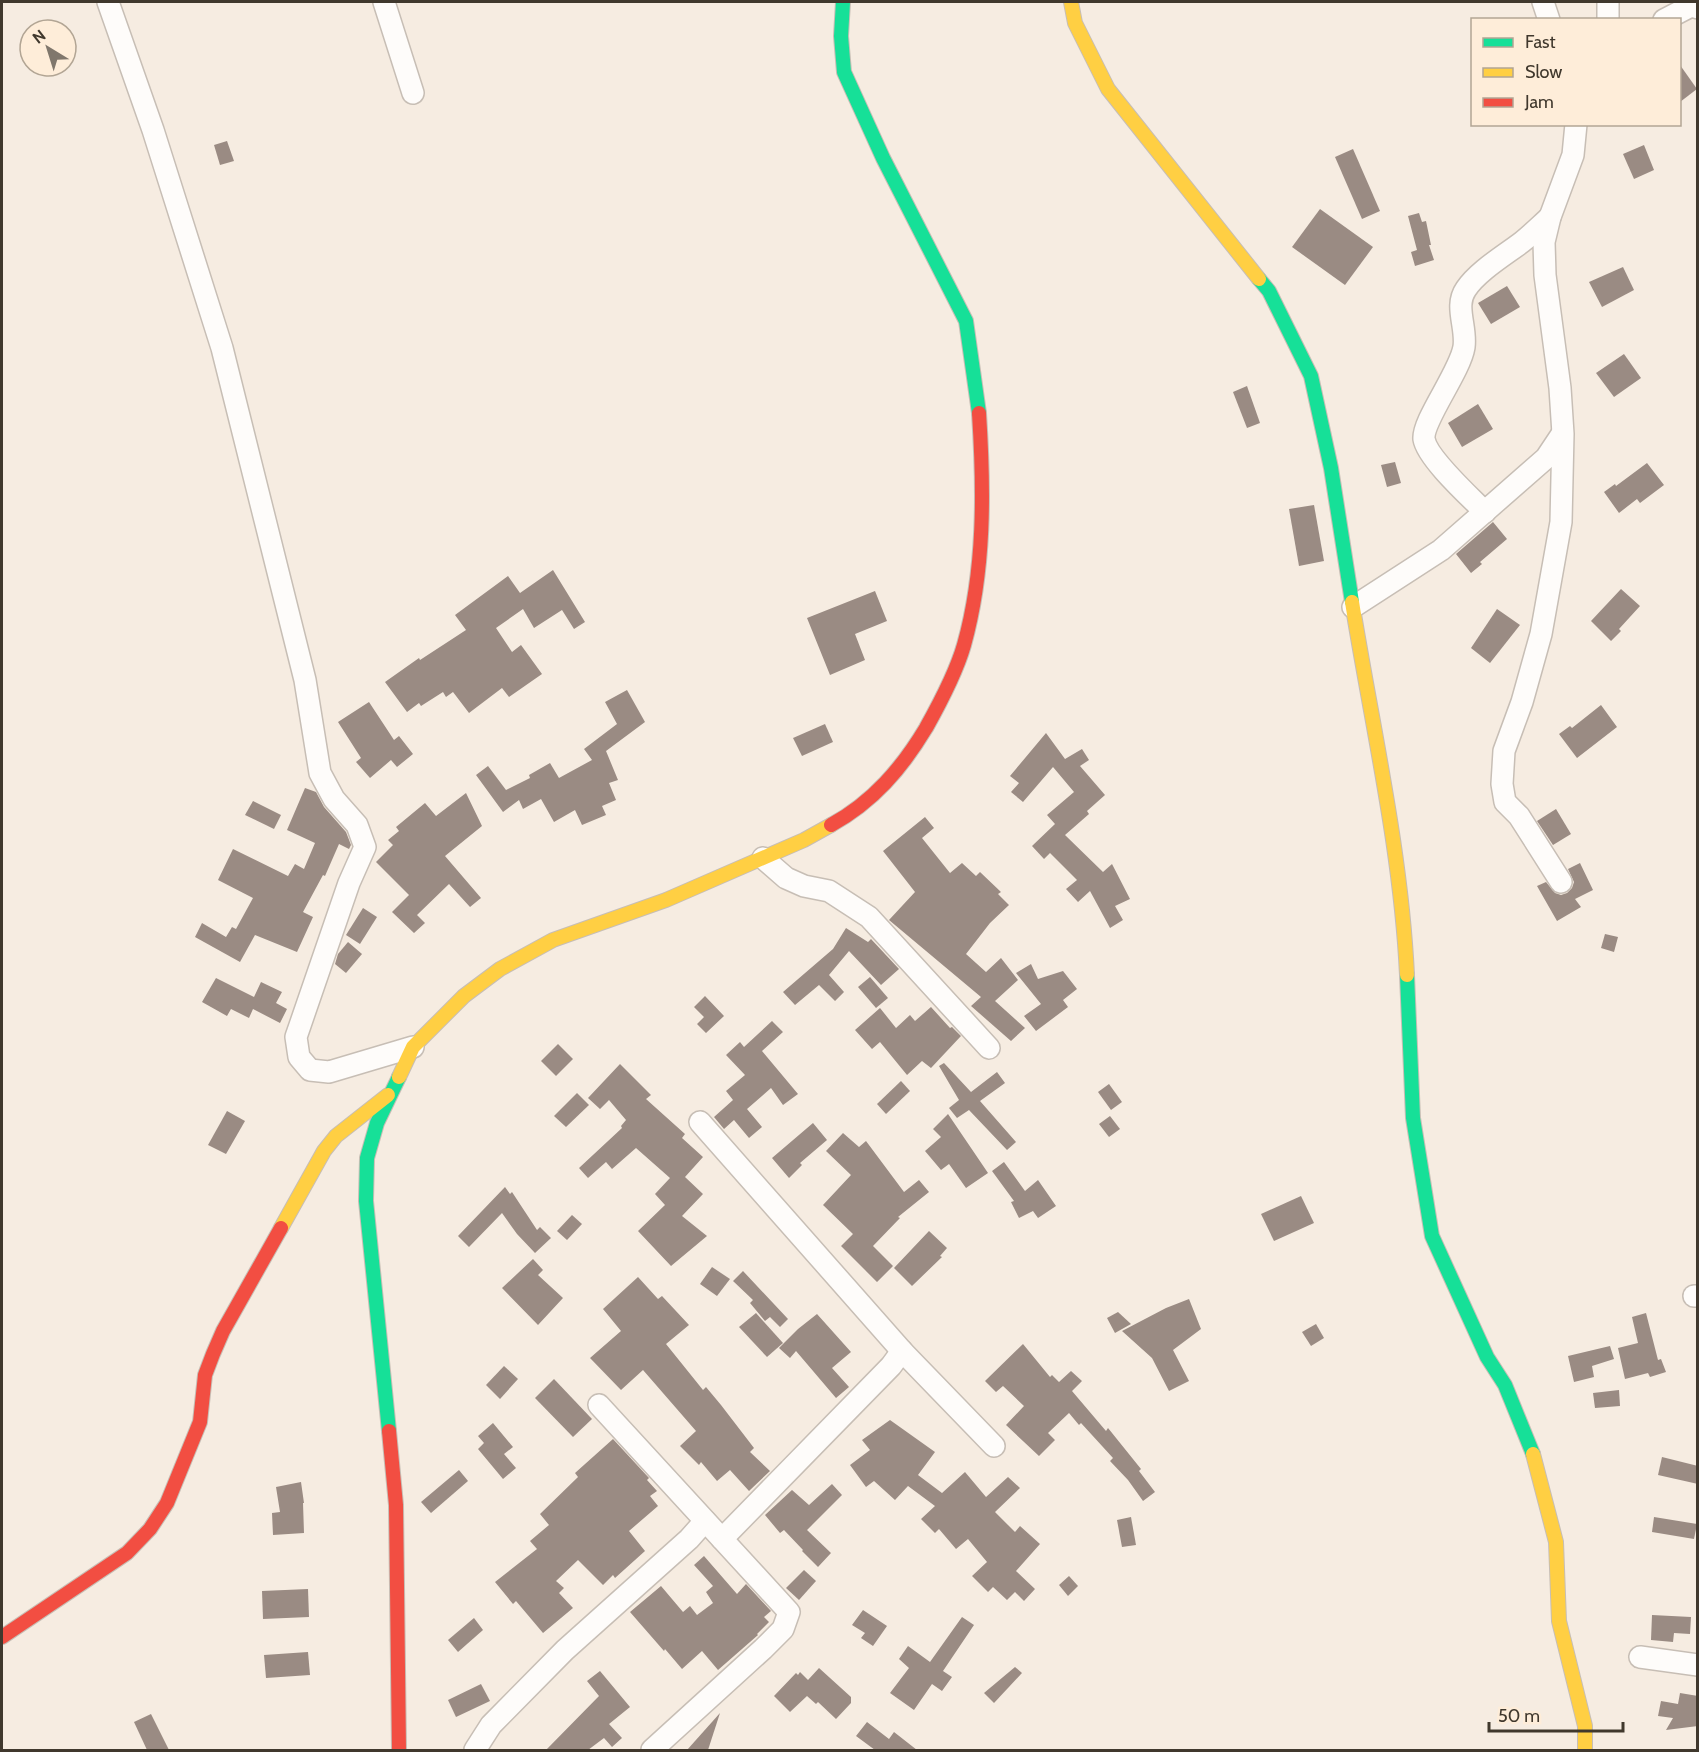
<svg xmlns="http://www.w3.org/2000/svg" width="1699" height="1752" font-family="Cabin,sans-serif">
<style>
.building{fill:#9a8b83}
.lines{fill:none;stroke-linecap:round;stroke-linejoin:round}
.street-casing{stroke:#c7beb5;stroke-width:24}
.fast-casing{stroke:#c7beb5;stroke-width:16}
.slow-casing{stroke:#c7beb5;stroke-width:16}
.jam-casing{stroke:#c7beb5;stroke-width:16}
.street{stroke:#fefcfa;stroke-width:21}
.fast{stroke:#16e098;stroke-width:14}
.slow{stroke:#ffcf43;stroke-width:14}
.jam{stroke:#f24e42;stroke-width:14}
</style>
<rect width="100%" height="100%" fill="#f6ece1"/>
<g class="building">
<path d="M 1680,65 L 1697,89 L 1680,102 Z"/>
<path d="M 227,141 L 234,161 L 220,165 L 214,145 Z"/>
<path d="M 1644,145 L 1654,170 L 1634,179 L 1623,154 Z"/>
<path d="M 1353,149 L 1380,211 L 1362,219 L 1335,157 Z"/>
<path d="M 1320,209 L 1373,247 L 1345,285 L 1292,247 Z"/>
<path d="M 1419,213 L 1422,222 L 1426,221 L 1431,245 L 1429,245 L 1434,260 L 1415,266 L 1411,252 L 1417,250 L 1408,216 Z"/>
<path d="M 1623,267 L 1634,290 L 1602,307 L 1589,282 Z"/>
<path d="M 1507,286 L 1520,307 L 1491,324 L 1478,303 Z"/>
<path d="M 1624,354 L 1641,378 L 1614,397 L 1596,373 Z"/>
<path d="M 1247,386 L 1260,423 L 1247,428 L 1233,392 Z"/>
<path d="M 1478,404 L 1493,429 L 1462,447 L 1448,423 Z"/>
<path d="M 1395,462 L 1401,483 L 1387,487 L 1381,465 Z"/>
<path d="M 1647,463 L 1664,485 L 1640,503 L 1637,499 L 1619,513 L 1604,492 L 1615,484 L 1616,486 Z"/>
<path d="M 1314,505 L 1324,561 L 1299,566 L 1289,509 Z"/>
<path d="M 1493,522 L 1507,539 L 1480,562 L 1482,564 L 1471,573 L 1456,554 Z"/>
<path d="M 553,570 L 585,622 L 574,629 L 562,610 L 534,628 L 523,609 L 496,628 L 512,652 L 521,645 L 542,674 L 509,697 L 502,688 L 469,713 L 453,692 L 446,697 L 443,692 L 421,706 L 419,703 L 407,712 L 385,682 L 419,658 L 420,660 L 466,630 L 455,615 L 508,576 L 520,593 Z"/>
<path d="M 1621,589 L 1640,606 L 1619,629 L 1621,631 L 1611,641 L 1591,621 Z"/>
<path d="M 875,591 L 887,621 L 855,634 L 865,660 L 830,675 L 807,618 Z"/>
<path d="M 1497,609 L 1520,625 L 1490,663 L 1471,648 Z"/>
<path d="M 627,690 L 645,722 L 606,751 L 618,780 L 609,783 L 616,800 L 602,806 L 606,815 L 582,825 L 575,810 L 554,822 L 541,799 L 523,809 L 519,800 L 503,812 L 476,775 L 488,766 L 506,790 L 530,778 L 529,775 L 550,763 L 559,778 L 592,760 L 584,749 L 617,724 L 605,702 Z"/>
<path d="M 369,702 L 394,740 L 399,736 L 413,754 L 397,767 L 391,760 L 370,778 L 356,762 L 361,758 L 338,722 Z"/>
<path d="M 1601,705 L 1617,727 L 1577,758 L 1559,734 L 1570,726 L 1572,728 Z"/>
<path d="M 825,724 L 833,742 L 802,756 L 793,738 Z"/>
<path d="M 1046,733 L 1065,759 L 1082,749 L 1089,760 L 1080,766 L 1105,795 L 1087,811 L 1089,814 L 1065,835 L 1103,872 L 1112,864 L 1130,899 L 1115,906 L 1123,920 L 1110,928 L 1090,891 L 1078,902 L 1066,889 L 1077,880 L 1050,853 L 1044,859 L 1032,846 L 1055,824 L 1047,815 L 1074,792 L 1053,767 L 1023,802 L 1011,792 L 1019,783 L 1010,776 Z"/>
<path d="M 305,788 L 316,792 L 324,807 L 346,832 L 351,845 L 349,849 L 339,844 L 325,876 L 323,875 L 303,912 L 313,917 L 297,952 L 255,935 L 240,962 L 195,937 L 202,923 L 226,937 L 232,927 L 236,929 L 253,898 L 218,880 L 233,849 L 288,876 L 295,864 L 304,869 L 315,843 L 287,830 Z"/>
<path d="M 466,793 L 482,826 L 445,856 L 481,898 L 470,907 L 449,884 L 417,915 L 425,923 L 414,933 L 392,912 L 409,895 L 376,862 L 393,845 L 388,840 L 399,831 L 396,827 L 425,803 L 436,816 Z"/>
<path d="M 253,801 L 281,815 L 274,829 L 245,815 Z"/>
<path d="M 1556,809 L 1571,834 L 1553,845 L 1537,821 Z"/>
<path d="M 925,817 L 934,828 L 922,838 L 950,873 L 962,863 L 976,876 L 980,872 L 1001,892 L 998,894 L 1009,905 L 990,923 L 966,954 L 986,972 L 1001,958 L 1018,980 L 995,1001 L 1025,1028 L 1011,1041 L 971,1006 L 981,997 L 889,920 L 915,892 L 883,851 Z"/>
<path d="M 1580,863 L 1593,890 L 1575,899 L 1581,907 L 1557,921 L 1537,886 L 1546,882 L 1555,893 L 1561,895 L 1567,893 L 1572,888 L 1574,882 L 1568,869 Z"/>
<path d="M 363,908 L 377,917 L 360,944 L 346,935 Z"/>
<path d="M 846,928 L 868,942 L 871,939 L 899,969 L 881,985 L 849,951 L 829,975 L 844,992 L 835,1001 L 819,985 L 795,1005 L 783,992 L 833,949 Z"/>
<path d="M 1605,934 L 1618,937 L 1614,952 L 1601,948 Z"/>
<path d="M 348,942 L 362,954 L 346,973 L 335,964 L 338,954 Z"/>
<path d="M 1031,964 L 1038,979 L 1063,971 L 1077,989 L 1063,1000 L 1068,1007 L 1036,1031 L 1024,1016 L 1041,1004 L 1016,973 Z"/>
<path d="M 870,977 L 888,998 L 876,1008 L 858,987 Z"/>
<path d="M 216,978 L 254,997 L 261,982 L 282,992 L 276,1003 L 287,1009 L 280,1023 L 253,1009 L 249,1018 L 231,1009 L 227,1016 L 202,1002 Z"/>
<path d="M 705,996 L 724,1016 L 706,1033 L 697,1024 L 704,1017 L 694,1007 Z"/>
<path d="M 931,1007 L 950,1028 L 952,1027 L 961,1036 L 931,1068 L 922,1061 L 907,1075 L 880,1042 L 872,1049 L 855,1030 L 880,1008 L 896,1028 L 910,1015 L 915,1021 Z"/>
<path d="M 772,1021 L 783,1032 L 762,1051 L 798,1094 L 783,1105 L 771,1088 L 747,1109 L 762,1127 L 749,1138 L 734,1120 L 724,1129 L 714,1117 L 733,1100 L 726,1091 L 745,1075 L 726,1055 L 740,1042 L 744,1047 Z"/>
<path d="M 558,1044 L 573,1059 L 556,1076 L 541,1061 Z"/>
<path d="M 944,1063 L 971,1092 L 997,1072 L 1005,1083 L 980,1101 L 1016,1142 L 1007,1150 L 969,1110 L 957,1118 L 949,1108 L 959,1100 L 939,1066 Z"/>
<path d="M 620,1064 L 651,1095 L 646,1099 L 685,1134 L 682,1138 L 703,1157 L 685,1177 L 703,1194 L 682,1216 L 707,1236 L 671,1266 L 638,1231 L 665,1205 L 655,1194 L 670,1178 L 636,1148 L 612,1169 L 606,1162 L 588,1178 L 579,1168 L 622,1128 L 621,1126 L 626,1120 L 609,1100 L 600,1109 L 588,1098 Z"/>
<path d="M 901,1081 L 910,1091 L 886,1114 L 877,1104 Z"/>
<path d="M 1109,1084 L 1122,1102 L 1111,1110 L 1098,1092 Z"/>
<path d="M 577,1093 L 589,1105 L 566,1127 L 554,1116 Z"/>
<path d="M 227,1111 L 245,1121 L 226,1154 L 208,1145 Z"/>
<path d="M 948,1114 L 988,1173 L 966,1188 L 949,1164 L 941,1170 L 925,1151 L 941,1137 L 933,1129 Z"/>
<path d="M 1110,1116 L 1120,1129 L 1109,1137 L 1099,1124 Z"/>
<path d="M 813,1123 L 827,1140 L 800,1163 L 802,1165 L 789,1178 L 772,1158 Z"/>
<path d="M 843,1133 L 859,1147 L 866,1141 L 904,1192 L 919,1180 L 929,1192 L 898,1217 L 900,1218 L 873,1246 L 893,1266 L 877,1282 L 841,1246 L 853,1234 L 823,1205 L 851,1175 L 826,1151 Z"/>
<path d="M 1004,1162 L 1025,1191 L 1038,1180 L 1056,1206 L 1038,1218 L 1033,1211 L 1019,1218 L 1011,1202 L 1014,1201 L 992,1171 Z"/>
<path d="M 505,1187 L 510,1194 L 512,1192 L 537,1230 L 540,1227 L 551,1238 L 535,1253 L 517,1234 L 502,1213 L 469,1247 L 458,1236 Z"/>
<path d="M 1301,1196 L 1314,1223 L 1274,1241 L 1261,1214 Z"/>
<path d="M 572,1215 L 582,1224 L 567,1240 L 557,1231 Z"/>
<path d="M 929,1231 L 947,1248 L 940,1256 L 942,1257 L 912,1286 L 894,1268 Z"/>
<path d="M 533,1259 L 543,1270 L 538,1275 L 563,1298 L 538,1325 L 502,1288 Z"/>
<path d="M 712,1267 L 730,1279 L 717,1296 L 700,1284 Z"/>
<path d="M 743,1271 L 788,1319 L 780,1327 L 770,1317 L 765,1321 L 750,1303 L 753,1300 L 733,1281 Z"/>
<path d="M 638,1277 L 658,1299 L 662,1296 L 689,1325 L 666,1344 L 703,1390 L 706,1387 L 721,1405 L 754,1448 L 750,1452 L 770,1471 L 749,1491 L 730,1470 L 717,1481 L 701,1462 L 699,1465 L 680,1446 L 696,1431 L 643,1370 L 621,1390 L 590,1358 L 621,1331 L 603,1309 Z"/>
<path d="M 1189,1299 L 1201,1329 L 1173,1350 L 1189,1381 L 1169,1391 L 1152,1358 L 1122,1331 L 1166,1308 Z"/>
<path d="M 1118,1312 L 1131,1324 L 1115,1333 L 1107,1318 Z"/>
<path d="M 756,1313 L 783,1343 L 767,1357 L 739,1327 Z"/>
<path d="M 1646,1313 L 1658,1360 L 1661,1359 L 1666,1372 L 1650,1377 L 1648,1373 L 1625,1379 L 1618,1348 L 1638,1343 L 1632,1317 Z"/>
<path d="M 817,1314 L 851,1352 L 832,1368 L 849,1387 L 836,1398 L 796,1351 L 790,1358 L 779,1348 L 798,1329 Z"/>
<path d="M 1316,1324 L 1324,1338 L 1311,1346 L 1302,1332 Z"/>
<path d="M 1023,1344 L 1050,1377 L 1052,1375 L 1059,1382 L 1071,1371 L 1082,1381 L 1072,1391 L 1106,1431 L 1108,1428 L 1141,1469 L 1139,1471 L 1155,1492 L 1143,1501 L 1128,1480 L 1110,1461 L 1113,1458 L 1081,1423 L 1079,1425 L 1069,1413 L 1048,1433 L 1055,1440 L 1039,1456 L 1006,1425 L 1024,1406 L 1003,1386 L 996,1392 L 985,1381 Z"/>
<path d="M 1610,1346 L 1614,1359 L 1592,1366 L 1594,1377 L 1574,1382 L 1568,1356 Z"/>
<path d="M 504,1366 L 518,1379 L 500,1399 L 486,1385 Z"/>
<path d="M 554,1379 L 592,1419 L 573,1437 L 535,1398 Z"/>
<path d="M 1619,1390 L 1620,1406 L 1595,1408 L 1593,1393 Z"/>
<path d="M 890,1420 L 935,1452 L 918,1475 L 942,1493 L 965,1472 L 986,1497 L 1008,1477 L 1020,1488 L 995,1512 L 1015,1532 L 1020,1526 L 1040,1544 L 1016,1571 L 1035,1589 L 1024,1601 L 1015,1592 L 1007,1600 L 993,1587 L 988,1592 L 972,1576 L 987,1562 L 968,1539 L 956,1549 L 939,1529 L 935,1533 L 921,1519 L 935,1506 L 908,1486 L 895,1500 L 874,1481 L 866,1487 L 850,1465 L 870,1450 L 862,1440 Z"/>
<path d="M 493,1423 L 513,1447 L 504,1454 L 516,1468 L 503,1479 L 478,1449 L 484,1443 L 478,1436 Z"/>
<path d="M 613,1439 L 649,1478 L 647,1480 L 657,1491 L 650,1496 L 658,1506 L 629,1531 L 645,1551 L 615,1578 L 613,1575 L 603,1585 L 578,1560 L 556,1581 L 564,1588 L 559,1593 L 573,1608 L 543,1633 L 516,1601 L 513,1604 L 495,1582 L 537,1549 L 530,1541 L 549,1525 L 540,1514 L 578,1477 L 575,1473 Z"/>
<path d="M 1662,1457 L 1698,1466 L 1698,1484 L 1658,1475 Z"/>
<path d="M 459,1470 L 468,1481 L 431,1513 L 421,1502 Z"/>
<path d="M 301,1482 L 304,1503 L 303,1503 L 304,1533 L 273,1535 L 272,1513 L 280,1512 L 276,1487 Z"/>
<path d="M 832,1484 L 842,1495 L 807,1530 L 831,1553 L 818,1567 L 802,1551 L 803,1550 L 784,1530 L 780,1533 L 765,1515 L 792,1490 L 809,1505 Z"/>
<path d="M 1131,1517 L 1136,1545 L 1122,1547 L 1117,1520 Z"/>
<path d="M 1654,1517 L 1697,1524 L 1694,1539 L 1652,1532 Z"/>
<path d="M 704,1556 L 737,1594 L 746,1584 L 771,1611 L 764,1617 L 769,1622 L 757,1634 L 758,1635 L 718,1670 L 702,1651 L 682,1669 L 665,1649 L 664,1651 L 630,1612 L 661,1586 L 683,1612 L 690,1606 L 697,1615 L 713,1603 L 706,1592 L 713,1586 L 694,1565 Z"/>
<path d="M 804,1570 L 816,1581 L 799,1600 L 786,1588 Z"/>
<path d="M 1069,1576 L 1078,1586 L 1068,1596 L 1059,1585 Z"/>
<path d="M 308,1589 L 309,1617 L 263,1619 L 262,1591 Z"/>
<path d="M 863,1610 L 887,1626 L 873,1646 L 861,1638 L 865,1633 L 852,1625 Z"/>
<path d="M 1652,1615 L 1691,1617 L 1690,1634 L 1674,1633 L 1673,1642 L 1651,1640 Z"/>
<path d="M 962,1617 L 974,1625 L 943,1671 L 952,1677 L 942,1691 L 932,1684 L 914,1710 L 890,1693 L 909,1668 L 899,1659 L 908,1646 L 930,1662 Z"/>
<path d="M 474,1618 L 483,1630 L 458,1652 L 448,1640 Z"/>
<path d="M 308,1652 L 310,1675 L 266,1678 L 264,1655 Z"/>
<path d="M 1015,1667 L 1022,1673 L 994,1703 L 984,1693 Z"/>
<path d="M 819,1668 L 851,1697 L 851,1703 L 836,1719 L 818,1702 L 816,1704 L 807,1696 L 790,1712 L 774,1696 L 796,1673 L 798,1675 L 800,1672 L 808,1680 Z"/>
<path d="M 600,1671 L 630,1707 L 609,1724 L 622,1738 L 612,1747 L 604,1738 L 588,1750 L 546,1750 L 599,1696 L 587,1681 Z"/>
<path d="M 481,1684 L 490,1701 L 456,1717 L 448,1700 Z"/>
<path d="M 1680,1693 L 1698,1696 L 1698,1726 L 1666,1730 L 1673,1718 L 1658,1716 L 1661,1701 L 1678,1704 Z"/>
<path d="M 720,1713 L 708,1750 L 687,1750 Z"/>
<path d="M 151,1714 L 169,1750 L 147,1750 L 134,1722 Z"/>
<path d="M 867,1722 L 889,1739 L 894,1732 L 917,1750 L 875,1750 L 856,1736 Z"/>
</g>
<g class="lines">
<g class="street-casing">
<g id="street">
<path d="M 108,2 L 153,130 L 222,348 L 305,680 L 320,773 L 334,799 L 357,825 L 365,847 L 349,883 L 296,1037 L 299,1057 L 310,1070 L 329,1072 L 413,1047"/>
<path d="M 384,2 L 413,93"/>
<path d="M 1543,2 L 1549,20"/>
<path d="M 1608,20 L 1608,2"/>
<path d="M 1664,20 L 1691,6 L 1698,8"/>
<path d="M 1485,512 C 1470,497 1427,458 1424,439 C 1422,421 1460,372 1464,347 C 1467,327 1454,306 1466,289 C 1478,271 1505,255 1522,242 C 1532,234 1541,225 1550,217"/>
<path d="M 1353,607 L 1441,550 L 1546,458 L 1562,434"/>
<path d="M 763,858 L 786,878 L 804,886 L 829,891 L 869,917 L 989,1048"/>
<path d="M 1561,882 L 1519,816 L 1505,802 L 1502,784 L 1504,751 L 1522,702 L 1541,634 L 1561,522 L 1563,434 L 1560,388 L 1545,275 L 1544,242 L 1550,217 L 1573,155 L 1576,124"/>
<path d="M 700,1122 L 902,1351 L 994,1446"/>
<path d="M 1694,1296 L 1698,1296"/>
<path d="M 599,1405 L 789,1612 L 783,1629 L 763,1649 L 652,1750"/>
<path d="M 722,1539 L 891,1366 L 902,1351"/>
<path d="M 1640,1657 L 1698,1665"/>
<path d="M 475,1750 L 491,1725 L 565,1650 L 689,1539 L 705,1521"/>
</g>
</g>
<g class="fast-casing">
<g id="fast">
<path d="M 843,2 L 841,36 L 844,72 L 883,158 L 966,321 L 979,413"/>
<path d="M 1259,279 L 1269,291 L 1311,376 L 1331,468 L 1352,602"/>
<path d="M 1407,975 L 1413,1118 L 1432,1236 L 1487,1357 L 1505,1385 L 1533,1454"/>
<path d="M 389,1431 L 366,1201 L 367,1158 L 377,1123 L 399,1077"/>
</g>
</g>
<g class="slow-casing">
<g id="slow">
<path d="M 1071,2 L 1075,23 L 1108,89 L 1259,279"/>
<path d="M 1352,602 C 1372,726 1401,849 1407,975"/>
<path d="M 399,1077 L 413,1047 L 464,996 L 500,969 L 553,940 L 666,900 L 804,840 L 831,825"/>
<path d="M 281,1228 L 324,1151 L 336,1136 L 388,1095"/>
<path d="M 1533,1454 L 1556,1542 L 1559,1621 L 1585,1726 L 1585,1750"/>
</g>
</g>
<g class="jam-casing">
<g id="jam">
<path d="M 831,825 C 873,802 902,768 926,728 C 940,703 956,673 964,645 C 985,570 984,490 979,413"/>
<path d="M 389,1431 L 396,1505 L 399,1750"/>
<path d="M 2,1637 L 127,1553 L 150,1529 L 167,1503 L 200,1422 L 205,1375 L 213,1354 L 223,1331 L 281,1228"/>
</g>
</g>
<use href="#street" class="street"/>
<use href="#fast" class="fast"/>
<use href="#slow" class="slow"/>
<use href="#jam" class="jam"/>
</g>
<rect width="1699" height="1752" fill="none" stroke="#40382d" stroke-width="6"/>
<rect x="1471" y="18" width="210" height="108" fill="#feedd9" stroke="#b2a594" stroke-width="1.5"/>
<rect x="1483" y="38" width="30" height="9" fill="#16e098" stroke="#b2a594" stroke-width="1.5"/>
<text x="1525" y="48" font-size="18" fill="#40382d">Fast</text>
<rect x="1483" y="68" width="30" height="9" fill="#ffcf43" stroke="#b2a594" stroke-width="1.5"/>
<text x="1525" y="78" font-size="18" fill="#40382d">Slow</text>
<rect x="1483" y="98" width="30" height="9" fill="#f24e42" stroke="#b2a594" stroke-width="1.5"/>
<text x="1525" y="108" font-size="18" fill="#40382d">Jam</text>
<g transform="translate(48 48) rotate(322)"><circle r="28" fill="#feedd9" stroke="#b2a594" stroke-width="1.5"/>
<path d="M0-4.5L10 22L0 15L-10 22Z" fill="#80776c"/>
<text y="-9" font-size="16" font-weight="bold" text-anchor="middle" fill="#40382d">N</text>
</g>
<path d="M1489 1722v9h134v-9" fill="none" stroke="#40382d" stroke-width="3"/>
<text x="1498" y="1722" font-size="18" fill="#40382d" stroke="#feedd9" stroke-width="4.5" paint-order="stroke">50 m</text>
</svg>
